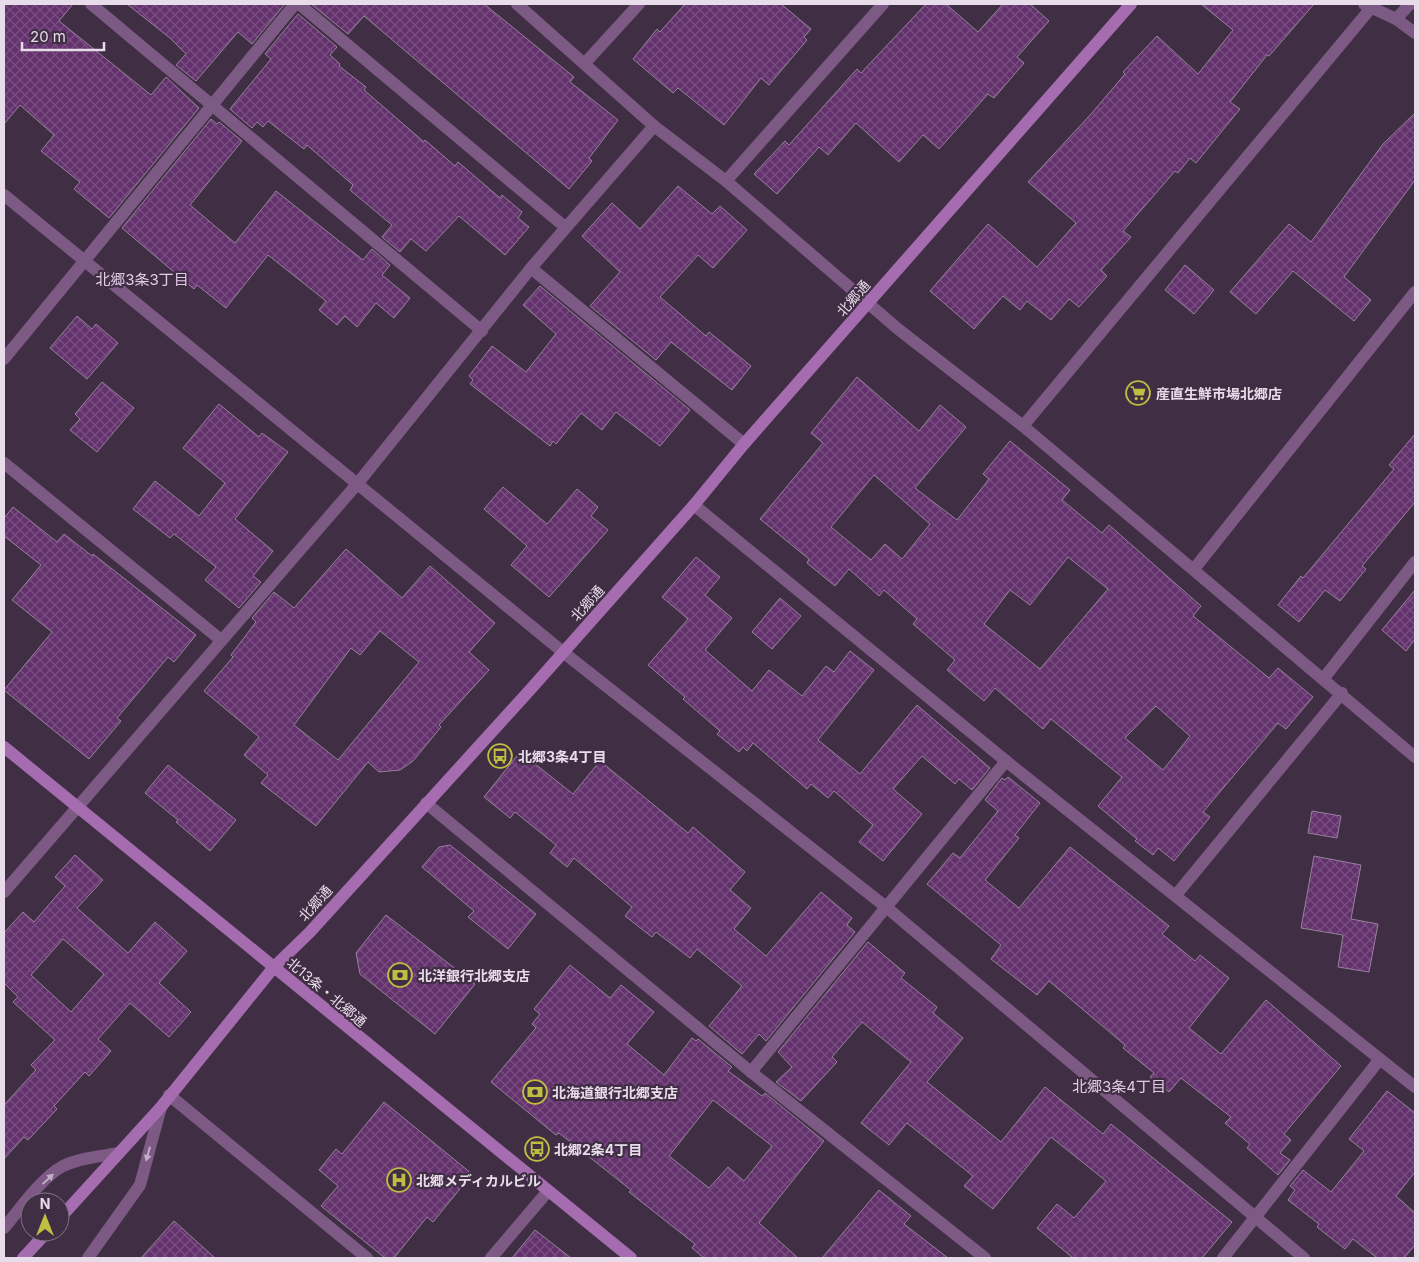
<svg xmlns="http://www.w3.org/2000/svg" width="1419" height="1262" font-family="Inter,'Noto Sans JP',sans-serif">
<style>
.building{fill:url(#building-cross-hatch);stroke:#96819a;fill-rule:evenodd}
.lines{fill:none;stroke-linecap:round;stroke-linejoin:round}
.lane{stroke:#7d5a84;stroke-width:12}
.street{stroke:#7d5a84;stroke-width:12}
.secondary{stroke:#a56db0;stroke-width:12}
.oneway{fill:#c3aec6}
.labels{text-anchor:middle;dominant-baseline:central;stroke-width:4.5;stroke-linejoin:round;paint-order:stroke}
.street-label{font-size:14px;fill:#e8dcea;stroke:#402e44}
.poi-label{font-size:14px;font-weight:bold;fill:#e8dcea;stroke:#402e44;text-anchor:start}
.neighbourhood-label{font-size:15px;fill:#e0cae4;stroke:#402e44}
</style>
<defs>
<pattern id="building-cross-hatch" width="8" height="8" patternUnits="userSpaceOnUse" patternTransform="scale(1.25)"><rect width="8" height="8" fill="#63326d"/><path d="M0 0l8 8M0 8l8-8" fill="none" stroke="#794f82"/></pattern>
</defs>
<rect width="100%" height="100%" fill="#402e44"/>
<g class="building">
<path d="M 4,4 L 73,4 L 59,21 L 151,95 L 166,77 L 199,108 L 109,218 L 74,189 L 80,182 L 41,151 L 54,135 L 20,105 L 4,124 Z"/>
<path d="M 127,4 L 285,4 L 252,44 L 238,32 L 196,81 L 176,65 L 186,54 L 170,38 Z"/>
<path d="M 311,4 L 484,4 L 574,77 L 570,82 L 618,120 L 589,158 L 592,161 L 569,189 L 364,16 L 348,34 Z"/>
<path d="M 685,4 L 781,4 L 811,29 L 804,37 L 807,40 L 769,85 L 761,78 L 724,125 L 678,88 L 673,93 L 633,59 L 657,29 L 660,32 Z"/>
<path d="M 926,4 L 946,4 L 978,32 L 1003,4 L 1030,4 L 1049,21 L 1017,57 L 1024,63 L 994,98 L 988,94 L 939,149 L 923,135 L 899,162 L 856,123 L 828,155 L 819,147 L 777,194 L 754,174 L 785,141 L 789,145 L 857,69 L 861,73 Z"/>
<path d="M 1201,4 L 1314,4 L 1269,56 L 1267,55 L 1230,102 L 1240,109 L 1196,163 L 1190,158 L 1178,173 L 1175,171 L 1123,231 L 1131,237 L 1101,270 L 1107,276 L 1079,307 L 1069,299 L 1051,320 L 1027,301 L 1020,310 L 1003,296 L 974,329 L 930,291 L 988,224 L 1037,267 L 1076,223 L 1028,182 L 1092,113 L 1125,74 L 1123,72 L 1157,36 L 1198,74 L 1233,30 Z"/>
<path d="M 298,14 L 337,47 L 330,55 L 340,64 L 339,66 L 366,87 L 364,90 L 424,142 L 425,140 L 455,166 L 458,162 L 500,198 L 502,195 L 522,212 L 518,218 L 529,227 L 505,255 L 459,216 L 426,251 L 411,239 L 400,252 L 382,237 L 392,225 L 350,190 L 353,185 L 307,145 L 304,149 L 268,121 L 263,127 L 257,122 L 252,128 L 230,109 L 271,59 L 265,54 Z"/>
<path d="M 1415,113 L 1415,180 L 1344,277 L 1371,300 L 1354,321 L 1293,271 L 1256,314 L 1230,292 L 1289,224 L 1311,242 L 1383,144 Z"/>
<path d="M 211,119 L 217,124 L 219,122 L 242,141 L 190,205 L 235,243 L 276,191 L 363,260 L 372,249 L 390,265 L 382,275 L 410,298 L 394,318 L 376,303 L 357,327 L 345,316 L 337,325 L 319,310 L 326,301 L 268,255 L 226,308 L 197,285 L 194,289 L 122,228 Z"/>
<path d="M 678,186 L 712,214 L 720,206 L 747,230 L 713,268 L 698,255 L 660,297 L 706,336 L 709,332 L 751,366 L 732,390 L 671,342 L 656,360 L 590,306 L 620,272 L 582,236 L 612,203 L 640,229 Z"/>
<path d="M 1185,265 L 1214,290 L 1194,314 L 1165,290 Z"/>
<path d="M 540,286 L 690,410 L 660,446 L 616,412 L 602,430 L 581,413 L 556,444 L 553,441 L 550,446 L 470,384 L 473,380 L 469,376 L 492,346 L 526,372 L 556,334 L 523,305 Z"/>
<path d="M 77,316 L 92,329 L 96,324 L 118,343 L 87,379 L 50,348 Z"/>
<path d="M 857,377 L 919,431 L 940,405 L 966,427 L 915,488 L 957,520 L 989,479 L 983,474 L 1010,441 L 1070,490 L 1062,500 L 1102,533 L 1109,525 L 1201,606 L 1193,616 L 1269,678 L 1278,668 L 1313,697 L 1286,729 L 1278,723 L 1203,812 L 1210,817 L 1174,861 L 1158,848 L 1153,855 L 1135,841 L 1137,839 L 1098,806 L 1122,777 L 1051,719 L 1043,729 L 995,688 L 984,701 L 947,670 L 955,660 L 913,624 L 917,619 L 884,590 L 879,596 L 849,569 L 835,586 L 807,563 L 809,559 L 760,519 L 823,443 L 811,433 ZM 874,475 L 930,524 L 902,559 L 885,544 L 871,560 L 831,527 ZM 1068,557 L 1108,589 L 1040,669 L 984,624 L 1010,590 L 1030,605 ZM 1156,706 L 1190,736 L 1163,770 L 1125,738 Z"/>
<path d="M 102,382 L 134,408 L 97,452 L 70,430 L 80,419 L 75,414 Z"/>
<path d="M 219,404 L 259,437 L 262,433 L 288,452 L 235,519 L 273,551 L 253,576 L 261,582 L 239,608 L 205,580 L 216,567 L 174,534 L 170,538 L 133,509 L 155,481 L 199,516 L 225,483 L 183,448 Z"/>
<path d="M 1415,434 L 1415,502 L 1362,566 L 1366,569 L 1340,601 L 1325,590 L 1299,622 L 1278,605 L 1301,576 L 1303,578 L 1394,469 L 1389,465 Z"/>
<path d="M 503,487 L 547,524 L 577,489 L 598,507 L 591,516 L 608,530 L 549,597 L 511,565 L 527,546 L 484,509 Z"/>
<path d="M 13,507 L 57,542 L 64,534 L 92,556 L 93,554 L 196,635 L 174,662 L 168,657 L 117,718 L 121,721 L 89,759 L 4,690 L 52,632 L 12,600 L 41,565 L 4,536 L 4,518 Z"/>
<path d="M 346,549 L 402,598 L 430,566 L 495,623 L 469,652 L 489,670 L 439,725 L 441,727 L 413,761 L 400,770 L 379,772 L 368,762 L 316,826 L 261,783 L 268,775 L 244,755 L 259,737 L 204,691 L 233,657 L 231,655 L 256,622 L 252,618 L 274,592 L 294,608 ZM 380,631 L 419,662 L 338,760 L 294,725 L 351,648 L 360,655 Z"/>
<path d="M 696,557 L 720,577 L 705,595 L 732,618 L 705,650 L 752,691 L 769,670 L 802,696 L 826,666 L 834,672 L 850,651 L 874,670 L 818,740 L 860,774 L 917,705 L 990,768 L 972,790 L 959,779 L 955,784 L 922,756 L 893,789 L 922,814 L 883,861 L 859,842 L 873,825 L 834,791 L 828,798 L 811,784 L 807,789 L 753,743 L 747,751 L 743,747 L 739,752 L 717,734 L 720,731 L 683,699 L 685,697 L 648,665 L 688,619 L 662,597 Z"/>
<path d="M 1415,590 L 1415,639 L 1406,651 L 1382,630 Z"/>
<path d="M 780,598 L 801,616 L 772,649 L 752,632 Z"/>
<path d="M 520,752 L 573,794 L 600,761 L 688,833 L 693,827 L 745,872 L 730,890 L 751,908 L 734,929 L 766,956 L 821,892 L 852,918 L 847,925 L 855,932 L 766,1041 L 759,1034 L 742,1054 L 709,1026 L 742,986 L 697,949 L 690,958 L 656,932 L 652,937 L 625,916 L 632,907 L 574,858 L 567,867 L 550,853 L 556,845 L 515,812 L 510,818 L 484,797 Z"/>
<path d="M 168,765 L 236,820 L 210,851 L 176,822 L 178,820 L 145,793 Z"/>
<path d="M 1008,777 L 1040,803 L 1015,835 L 1019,838 L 985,880 L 1019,908 L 1070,847 L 1169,926 L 1162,934 L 1195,961 L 1200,955 L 1229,978 L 1189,1028 L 1221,1054 L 1266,1000 L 1341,1066 L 1284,1134 L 1291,1140 L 1280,1153 L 1290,1160 L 1278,1175 L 1247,1148 L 1250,1144 L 1225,1123 L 1231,1117 L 1181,1078 L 1169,1092 L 1150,1077 L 1154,1073 L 1123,1048 L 1125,1045 L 1049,981 L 1037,995 L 991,959 L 1001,945 L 927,884 L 953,853 L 960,858 L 998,811 L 985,800 L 1002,778 L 1005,780 Z"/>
<path d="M 1312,811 L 1341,816 L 1337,838 L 1308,833 Z"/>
<path d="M 450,845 L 536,914 L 508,949 L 468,917 L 474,911 L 422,867 L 439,847 Z"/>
<path d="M 75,855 L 103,880 L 77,908 L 128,953 L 155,922 L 187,951 L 159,983 L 191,1012 L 169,1037 L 130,1003 L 98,1039 L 111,1051 L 89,1076 L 85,1072 L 54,1106 L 57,1109 L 28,1140 L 24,1137 L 4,1159 L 4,1105 L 36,1070 L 31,1065 L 55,1040 L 13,1002 L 18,997 L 4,983 L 4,933 L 23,912 L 34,922 L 65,886 L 55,877 ZM 63,939 L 104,974 L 71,1012 L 31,975 Z"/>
<path d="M 1314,856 L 1361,865 L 1351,919 L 1378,924 L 1369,972 L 1338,967 L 1343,935 L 1301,928 Z"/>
<path d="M 386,915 L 475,984 L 435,1034 L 360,974 L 356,953 Z"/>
<path d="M 868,942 L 905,973 L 901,978 L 937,1007 L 933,1013 L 963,1038 L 927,1082 L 1001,1142 L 1045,1087 L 1103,1134 L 1111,1124 L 1232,1222 L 1202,1258 L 1073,1258 L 1037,1228 L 1057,1204 L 1074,1218 L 1106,1181 L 1051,1137 L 993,1209 L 964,1186 L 973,1176 L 907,1123 L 889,1145 L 861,1123 L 911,1062 L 862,1022 L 832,1057 L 837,1062 L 801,1101 L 776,1082 L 792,1067 L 778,1052 Z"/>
<path d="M 570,965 L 610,998 L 621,985 L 654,1012 L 627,1044 L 664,1075 L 692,1038 L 696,1041 L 698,1039 L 732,1067 L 728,1071 L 762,1096 L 765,1093 L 824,1141 L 759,1223 L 798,1258 L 704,1258 L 692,1248 L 695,1244 L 629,1192 L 631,1190 L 559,1133 L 556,1135 L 491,1082 L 536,1028 L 532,1024 L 540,1014 L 534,1009 ZM 713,1100 L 772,1146 L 744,1181 L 728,1167 L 709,1188 L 669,1156 Z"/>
<path d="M 1387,1091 L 1415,1113 L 1415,1172 L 1396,1196 L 1415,1213 L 1415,1245 L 1404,1258 L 1377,1258 L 1353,1239 L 1345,1249 L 1317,1227 L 1319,1224 L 1288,1200 L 1295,1190 L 1290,1186 L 1303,1170 L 1331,1192 L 1364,1151 L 1349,1139 Z"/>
<path d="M 384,1102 L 472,1174 L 433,1222 L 427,1217 L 394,1258 L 385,1258 L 321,1206 L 338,1186 L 319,1170 L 336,1149 L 342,1154 Z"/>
<path d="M 879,1190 L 911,1216 L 904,1224 L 948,1258 L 822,1258 Z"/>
<path d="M 174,1221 L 215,1258 L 141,1258 Z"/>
<path d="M 535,1230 L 571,1258 L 512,1258 Z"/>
</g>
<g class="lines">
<path class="lane" d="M 531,268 L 744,444"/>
<g class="street">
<path d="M 91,4 L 482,331"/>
<path d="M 299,4 L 565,227"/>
<path d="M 517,4 L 654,126 L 726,181 L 898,329 L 1023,426 L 1415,757"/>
<path d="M 1364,4 L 1396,19 L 1415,33"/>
<path d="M 1396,19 L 1410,4"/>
<path d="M 585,63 L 639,4"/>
<path d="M 726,181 L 883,4"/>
<path d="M 4,195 L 563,652 L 886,907 L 1304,1258"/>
<path d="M 4,359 L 295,4"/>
<path d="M 1023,426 L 1371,8"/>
<path d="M 4,463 L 221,640"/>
<path d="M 694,505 L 1006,761 L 1415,1087"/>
<path d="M 1194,569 L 1415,292"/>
<path d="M 1324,678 L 1415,562"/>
<path d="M 426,803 L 751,1072 L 985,1258"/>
<path d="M 4,892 L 358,483 L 531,268 L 654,126"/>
<path d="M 1176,895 L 1342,693"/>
<path d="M 751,1072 L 1006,761"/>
<path d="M 169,1095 L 367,1258"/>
<path d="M 4,1228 C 19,1210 42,1177 63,1166 C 80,1158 101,1156 119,1153"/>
<path d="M 88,1258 L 140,1185 L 161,1107"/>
<path d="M 491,1258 L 548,1191"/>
<path d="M 1223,1258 L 1380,1059"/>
</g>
<g class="secondary">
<path d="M 4,747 L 631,1258"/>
<path d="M 60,1218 L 161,1107 L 274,967 L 310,932 L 529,691 L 694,505 L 744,444 L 1131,4"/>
<path d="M 23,1258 L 47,1232"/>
</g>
</g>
<defs><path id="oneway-solid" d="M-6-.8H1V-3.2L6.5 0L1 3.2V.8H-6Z" transform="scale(1.25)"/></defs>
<g class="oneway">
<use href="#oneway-solid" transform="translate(148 1154) rotate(105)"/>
<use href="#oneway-solid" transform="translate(48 1179) rotate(-43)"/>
</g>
<defs>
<g id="supermarket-ring" transform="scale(1.25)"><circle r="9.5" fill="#402e44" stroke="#c0be40" stroke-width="1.5"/><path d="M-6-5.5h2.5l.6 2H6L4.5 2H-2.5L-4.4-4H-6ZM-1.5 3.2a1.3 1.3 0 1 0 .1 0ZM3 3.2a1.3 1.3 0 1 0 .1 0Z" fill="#c0be40"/></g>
<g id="bus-ring" transform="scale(1.25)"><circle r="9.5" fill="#402e44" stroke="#c0be40" stroke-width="1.5"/><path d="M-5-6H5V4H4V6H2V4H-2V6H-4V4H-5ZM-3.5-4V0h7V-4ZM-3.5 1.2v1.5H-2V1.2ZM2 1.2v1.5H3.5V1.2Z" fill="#c0be40"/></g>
<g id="bank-ring" transform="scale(1.25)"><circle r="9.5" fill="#402e44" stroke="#c0be40" stroke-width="1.5"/><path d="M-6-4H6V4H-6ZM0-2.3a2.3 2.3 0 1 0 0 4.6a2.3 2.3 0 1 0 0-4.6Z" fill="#c0be40"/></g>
<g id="hospital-ring" transform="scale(1.25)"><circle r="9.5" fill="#402e44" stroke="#c0be40" stroke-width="1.5"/><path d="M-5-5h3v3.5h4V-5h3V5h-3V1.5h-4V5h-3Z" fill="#c0be40"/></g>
</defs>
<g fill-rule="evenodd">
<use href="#supermarket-ring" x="1138" y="393"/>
<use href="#bus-ring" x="500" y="756"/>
<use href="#bank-ring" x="400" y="975"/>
<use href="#bank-ring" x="535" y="1092"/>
<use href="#bus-ring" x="537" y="1149"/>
<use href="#hospital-ring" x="399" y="1180"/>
</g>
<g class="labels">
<g class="street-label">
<text transform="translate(853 298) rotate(-49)">北郷通</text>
<text transform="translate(587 603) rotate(-48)">北郷通</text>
<text transform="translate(315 903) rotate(-48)">北郷通</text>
<text transform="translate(327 992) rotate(40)">北13条・北郷通</text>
</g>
<g class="poi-label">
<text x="1156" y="393">産直生鮮市場北郷店</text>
<text x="518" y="756">北郷3条4丁目</text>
<text x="418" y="975">北洋銀行北郷支店</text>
<text x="552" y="1092">北海道銀行北郷支店</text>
<text x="554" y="1149">北郷2条4丁目</text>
<text x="416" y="1180">北郷メディカルビル</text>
</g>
<g class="neighbourhood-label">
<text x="142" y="279">北郷3条3丁目</text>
<text x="1119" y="1086">北郷3条4丁目</text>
</g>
</g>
<rect width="1419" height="1262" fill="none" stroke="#e8dcea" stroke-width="10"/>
<g transform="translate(45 1217)"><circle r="24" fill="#402e44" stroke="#837486"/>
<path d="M0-4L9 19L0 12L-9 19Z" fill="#c0be40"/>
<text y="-8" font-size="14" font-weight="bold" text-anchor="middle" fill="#e8dcea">N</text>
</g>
<path d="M22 42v8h82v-8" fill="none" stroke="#e8dcea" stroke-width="2.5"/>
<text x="30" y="42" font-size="15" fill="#e8dcea" stroke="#402e44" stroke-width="4" paint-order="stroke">20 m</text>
</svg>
